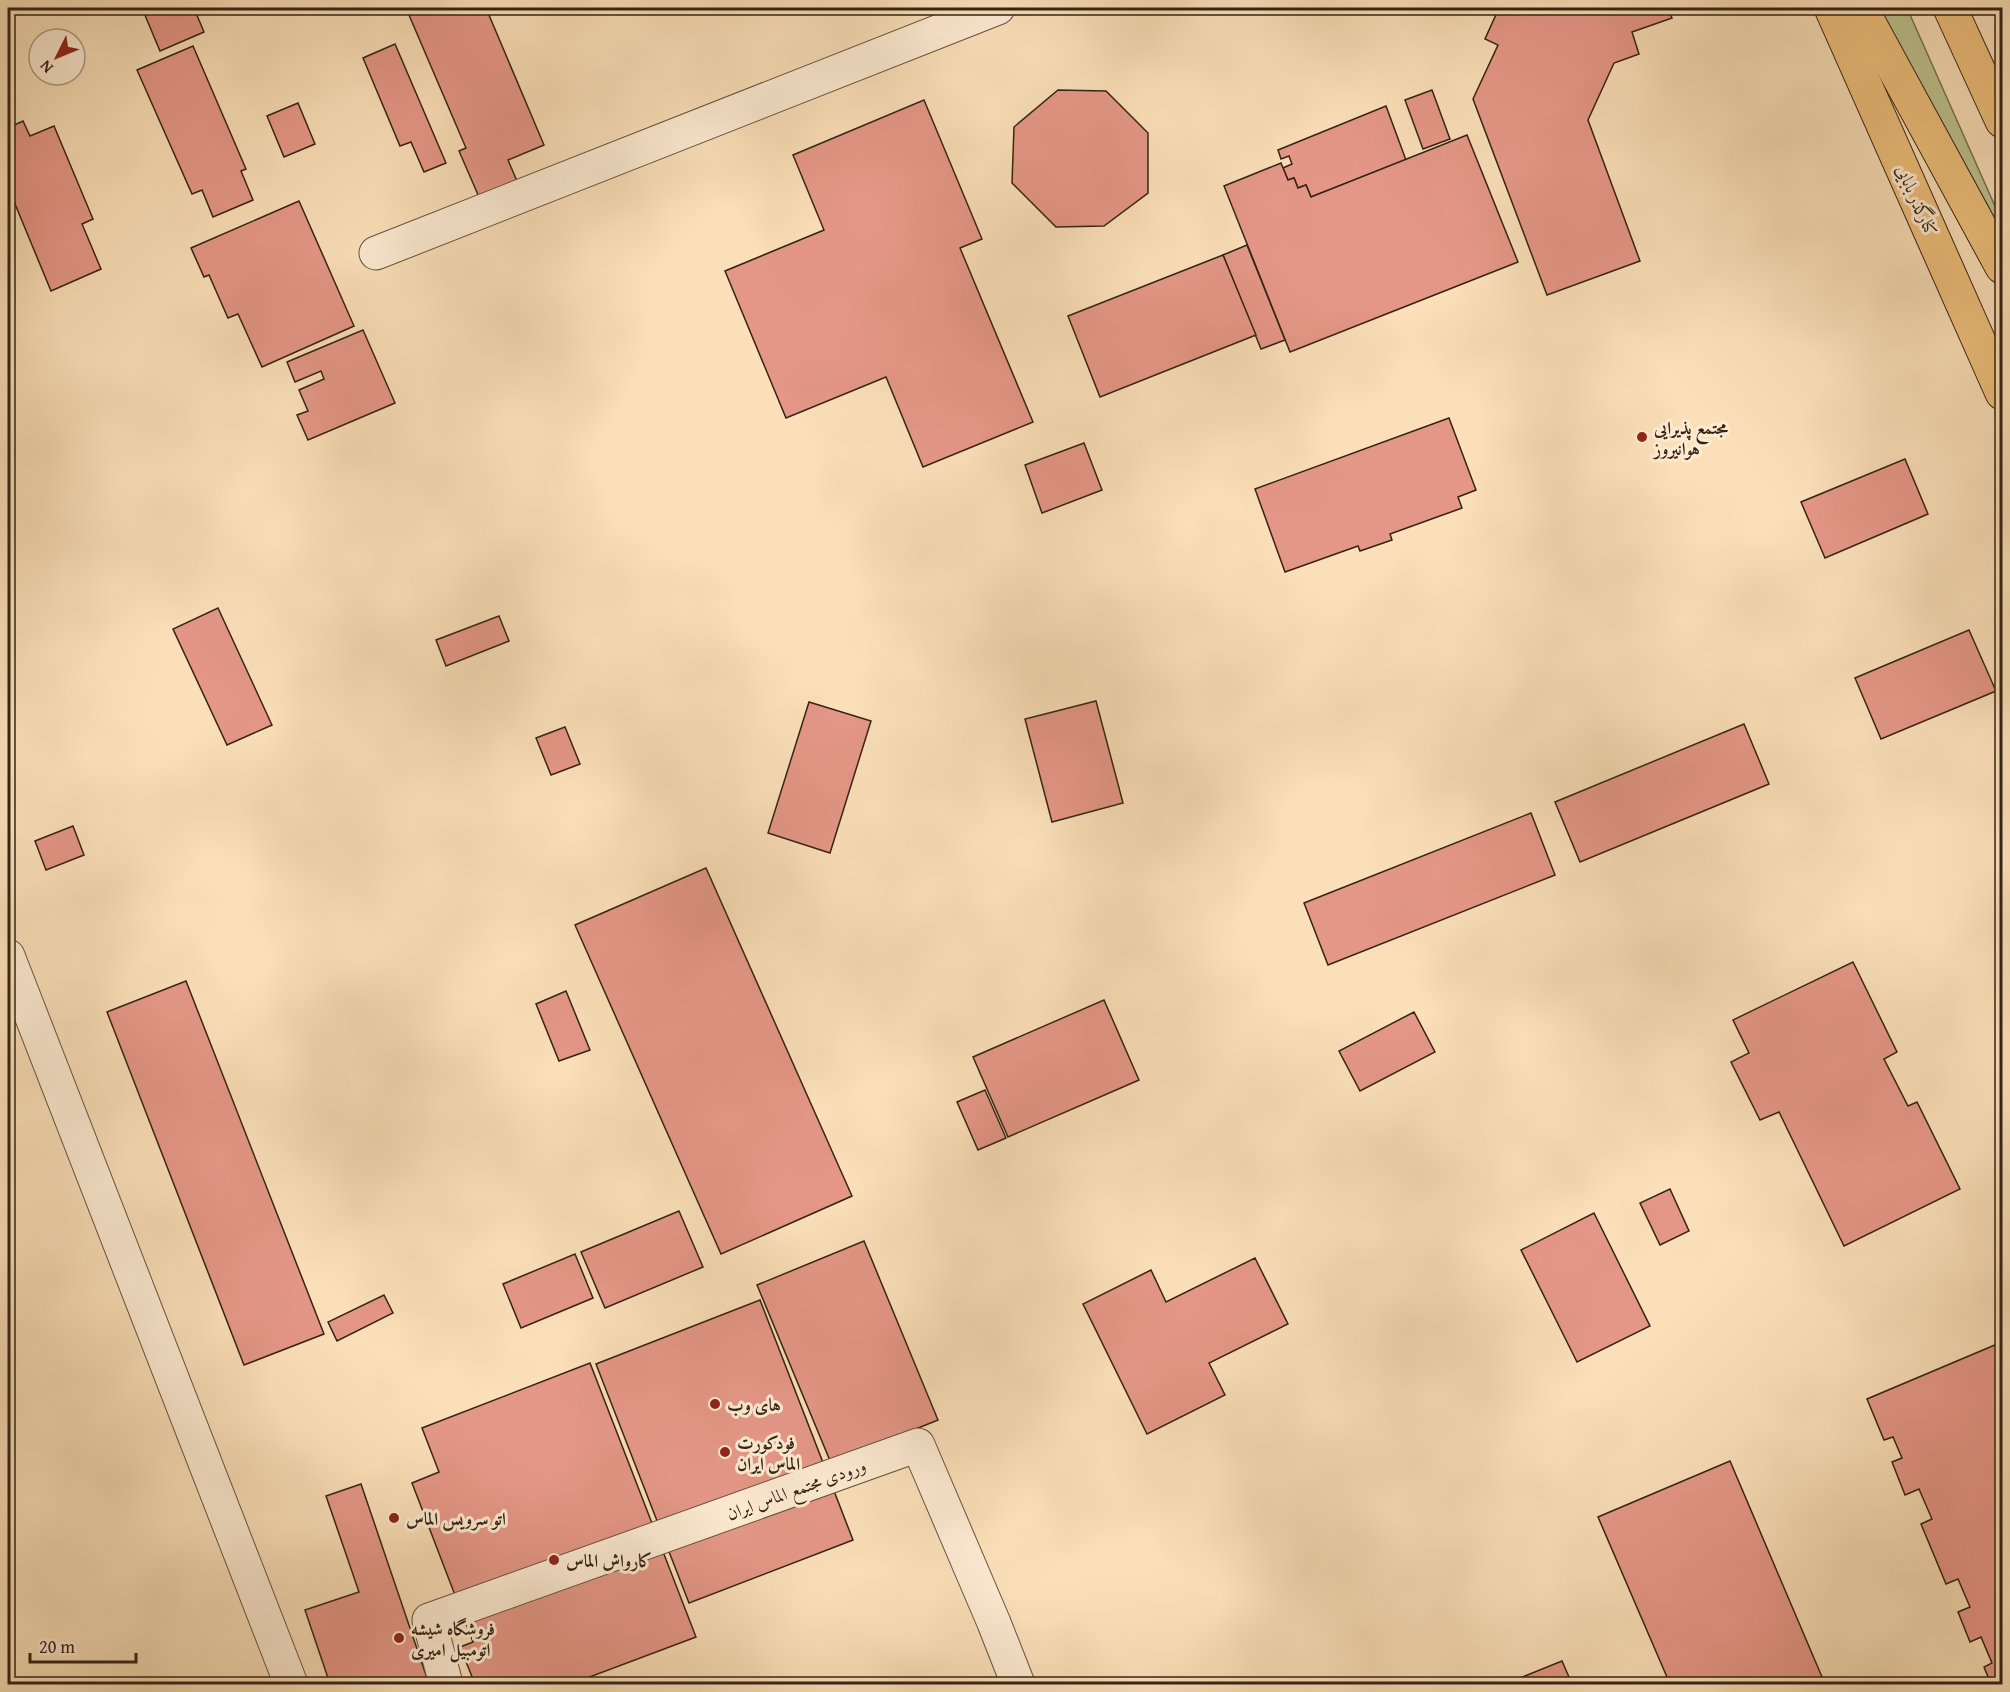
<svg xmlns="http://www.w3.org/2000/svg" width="2010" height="1692" font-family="'Gentium Book Plus',Amiri,serif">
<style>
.green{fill:#bdc28f;stroke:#787252;stroke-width:1.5}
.building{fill:#e59787;stroke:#342315;stroke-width:1.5}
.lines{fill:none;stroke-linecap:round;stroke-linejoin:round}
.minor-casing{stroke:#66523e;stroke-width:35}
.major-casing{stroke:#342315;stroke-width:35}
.highway-casing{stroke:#342315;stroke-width:35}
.minor{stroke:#fcead1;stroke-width:33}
.major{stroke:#edc07c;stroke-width:33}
.highway{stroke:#edc07c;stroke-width:33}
.poi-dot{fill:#8f2418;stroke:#fcead1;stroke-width:2}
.labels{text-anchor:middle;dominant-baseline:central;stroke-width:6;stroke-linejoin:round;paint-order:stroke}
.street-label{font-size:18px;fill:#342315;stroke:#fcead1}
.poi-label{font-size:18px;font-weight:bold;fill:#342315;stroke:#fcead1;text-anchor:start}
</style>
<rect width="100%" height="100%" fill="#fadfb8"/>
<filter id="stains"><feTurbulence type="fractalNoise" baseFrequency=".00333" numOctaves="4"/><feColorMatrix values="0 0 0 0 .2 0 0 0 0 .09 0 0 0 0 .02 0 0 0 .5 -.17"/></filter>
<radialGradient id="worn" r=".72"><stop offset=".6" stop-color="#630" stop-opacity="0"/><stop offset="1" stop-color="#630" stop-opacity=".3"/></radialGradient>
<path class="green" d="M 1872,8 L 1907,8 L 2002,222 L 2002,254 Z"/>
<g class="building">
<path d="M 142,8 L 194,8 L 204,32 L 160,51 Z"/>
<path d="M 406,8 L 486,8 L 544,145 L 508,160 L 517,181 L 479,197 L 459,151 L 466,148 Z"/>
<path d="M 1499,8 L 1668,8 L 1672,18 L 1632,32 L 1639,54 L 1614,63 L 1588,120 L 1640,261 L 1547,295 L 1473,99 L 1498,45 L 1485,39 Z"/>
<path d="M 395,44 L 446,163 L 424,172 L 411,142 L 400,146 L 363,58 Z"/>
<path d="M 193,46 L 246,169 L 241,171 L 253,200 L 213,217 L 202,190 L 192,194 L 137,70 Z"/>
<path d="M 1058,90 L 1106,91 L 1148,133 L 1148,193 L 1104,226 L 1056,227 L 1012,183 L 1014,127 Z"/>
<path d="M 1432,90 L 1450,139 L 1423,149 L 1405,100 Z"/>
<path d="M 924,100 L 982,239 L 960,248 L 1033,422 L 923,467 L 886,377 L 786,418 L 725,271 L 824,230 L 793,155 Z"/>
<path d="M 298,103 L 315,144 L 284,157 L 267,116 Z"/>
<path d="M 1386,106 L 1406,160 L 1311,197 L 1306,185 L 1298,188 L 1294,178 L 1288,180 L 1283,168 L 1292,164 L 1289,156 L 1281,159 L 1278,150 Z"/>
<path d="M 23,121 L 30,136 L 54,126 L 93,219 L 82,224 L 101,269 L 51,291 L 8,187 L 8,128 Z"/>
<path d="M 1467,135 L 1518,262 L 1290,352 L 1224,186 L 1281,163 L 1288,180 L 1294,178 L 1298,188 L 1306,185 L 1311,197 Z"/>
<path d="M 299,201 L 354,326 L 262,367 L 238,314 L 228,318 L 209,275 L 204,277 L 191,248 Z"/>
<path d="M 1247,245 L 1285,340 L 1261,349 L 1223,255 Z"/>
<path d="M 1223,255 L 1256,335 L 1100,397 L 1068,316 Z"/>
<path d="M 363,330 L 395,403 L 308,440 L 297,415 L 308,411 L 299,390 L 324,379 L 321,371 L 295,382 L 287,362 Z"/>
<path d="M 1449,418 L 1476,490 L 1458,497 L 1462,508 L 1390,534 L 1392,540 L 1360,551 L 1358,546 L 1285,572 L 1255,489 Z"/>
<path d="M 1084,443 L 1102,490 L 1042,513 L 1025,465 Z"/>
<path d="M 1905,459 L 1928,514 L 1825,558 L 1801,502 Z"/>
<path d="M 218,608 L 272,725 L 227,745 L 173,629 Z"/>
<path d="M 499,616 L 509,641 L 446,666 L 436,640 Z"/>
<path d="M 1969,630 L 1996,691 L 1881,739 L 1855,678 Z"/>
<path d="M 1096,701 L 1123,803 L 1052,822 L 1025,719 Z"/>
<path d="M 809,702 L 871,721 L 830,853 L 768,833 Z"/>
<path d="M 1744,724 L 1769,784 L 1580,862 L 1555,802 Z"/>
<path d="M 565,727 L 580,764 L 551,775 L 536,738 Z"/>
<path d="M 1531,813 L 1555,875 L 1328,965 L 1304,903 Z"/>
<path d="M 73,826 L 84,855 L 46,870 L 35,841 Z"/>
<path d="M 706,868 L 852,1196 L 721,1254 L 575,925 Z"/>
<path d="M 1853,962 L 1897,1052 L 1884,1059 L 1908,1106 L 1917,1102 L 1960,1189 L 1844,1246 L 1779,1112 L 1760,1120 L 1731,1062 L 1749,1053 L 1733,1020 Z"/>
<path d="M 186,981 L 324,1334 L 244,1365 L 107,1012 Z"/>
<path d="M 566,991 L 590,1050 L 559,1061 L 536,1004 Z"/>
<path d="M 1104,1000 L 1139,1080 L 1008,1137 L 973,1057 Z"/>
<path d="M 1414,1012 L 1435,1052 L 1360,1091 L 1339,1051 Z"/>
<path d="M 985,1090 L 1006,1138 L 978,1150 L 957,1102 Z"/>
<path d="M 1670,1189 L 1689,1231 L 1660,1245 L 1640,1203 Z"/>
<path d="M 679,1211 L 703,1267 L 605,1308 L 581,1252 Z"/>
<path d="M 1594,1213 L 1650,1326 L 1577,1362 L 1521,1250 Z"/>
<path d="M 864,1241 L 938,1420 L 831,1463 L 757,1285 Z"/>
<path d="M 575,1254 L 593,1298 L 521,1328 L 503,1284 Z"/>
<path d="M 1255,1258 L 1288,1324 L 1209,1363 L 1225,1395 L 1147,1434 L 1083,1304 L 1151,1270 L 1166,1302 Z"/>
<path d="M 384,1295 L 393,1313 L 337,1341 L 328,1322 Z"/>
<path d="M 760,1300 L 853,1540 L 689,1603 L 596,1364 Z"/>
<path d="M 2002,1342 L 2002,1684 L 1991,1684 L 1984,1667 L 1992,1663 L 1981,1637 L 1970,1642 L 1958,1612 L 1970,1607 L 1958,1579 L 1946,1584 L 1921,1524 L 1932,1519 L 1919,1489 L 1905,1495 L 1892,1462 L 1902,1458 L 1893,1437 L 1884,1440 L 1867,1399 Z"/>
<path d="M 590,1363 L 696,1637 L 571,1684 L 521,1684 L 519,1678 L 503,1684 L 475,1684 L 460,1647 L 473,1642 L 412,1483 L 439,1472 L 422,1428 Z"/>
<path d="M 1730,1461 L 1825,1684 L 1670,1684 L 1598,1517 Z"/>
<path d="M 361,1484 L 429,1684 L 330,1684 L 305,1610 L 359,1592 L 326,1496 Z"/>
<path d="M 1562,1661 L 1572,1684 L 1505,1684 Z"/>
</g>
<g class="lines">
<g class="minor-casing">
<g id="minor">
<path d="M 376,253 L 998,8"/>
<path d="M 8,956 L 291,1684"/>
<path d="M 446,1684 L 429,1620 L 918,1445 L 994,1623 L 1018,1684"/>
</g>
</g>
<g class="major-casing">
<g id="major">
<path d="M 1831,8 L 2002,393"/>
<path d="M 1861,8 L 2002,267"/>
</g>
</g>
<g class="highway-casing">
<path id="highway" d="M 1950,8 L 2002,121"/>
</g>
<use href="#minor" class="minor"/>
<use href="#major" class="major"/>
<use href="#highway" class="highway"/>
</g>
<g class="poi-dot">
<circle cx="1642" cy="437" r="6"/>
<circle cx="715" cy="1404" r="6"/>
<circle cx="725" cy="1452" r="6"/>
<circle cx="394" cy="1518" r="6"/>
<circle cx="554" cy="1560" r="6"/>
<circle cx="399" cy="1638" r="6"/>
</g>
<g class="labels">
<g class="street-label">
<text transform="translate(1917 200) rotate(66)">کنارگذر بابایی</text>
<text transform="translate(796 1489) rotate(-20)">ورودی مجتمع الماس ایران</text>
</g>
<g class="poi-label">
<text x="1654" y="427">مجتمع پذیرایی<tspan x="1654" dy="21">هوانیروز</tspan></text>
<text x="727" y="1404">های وب</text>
<text x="737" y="1442">فودکورت<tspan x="737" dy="21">الماس ایران</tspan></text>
<text x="406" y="1518">اتو سرویس الماس</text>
<text x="566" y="1560">کارواش الماس</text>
<text x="411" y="1628">فروشگاه شیشه<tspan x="411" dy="21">اتومبیل امیری</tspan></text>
</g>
</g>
<rect width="2010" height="1692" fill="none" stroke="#fadfb8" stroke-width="30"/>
<rect x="9" y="9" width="1992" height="1674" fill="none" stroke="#342315" stroke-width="3"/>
<rect x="15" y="15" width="1980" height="1662" fill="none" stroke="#342315" stroke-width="1.5"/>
<g transform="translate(57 57) rotate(227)"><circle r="28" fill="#fcead1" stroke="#ac9a86" stroke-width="1.5"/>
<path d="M0-4.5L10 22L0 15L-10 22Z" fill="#8f2418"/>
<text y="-9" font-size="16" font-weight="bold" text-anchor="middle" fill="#342315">N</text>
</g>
<path d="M30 1653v9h106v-9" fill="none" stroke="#342315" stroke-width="3"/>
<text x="39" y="1653" font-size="18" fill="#342315" stroke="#fcead1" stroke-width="4.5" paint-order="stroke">20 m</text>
<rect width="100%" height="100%" filter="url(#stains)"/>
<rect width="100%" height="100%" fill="url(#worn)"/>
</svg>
